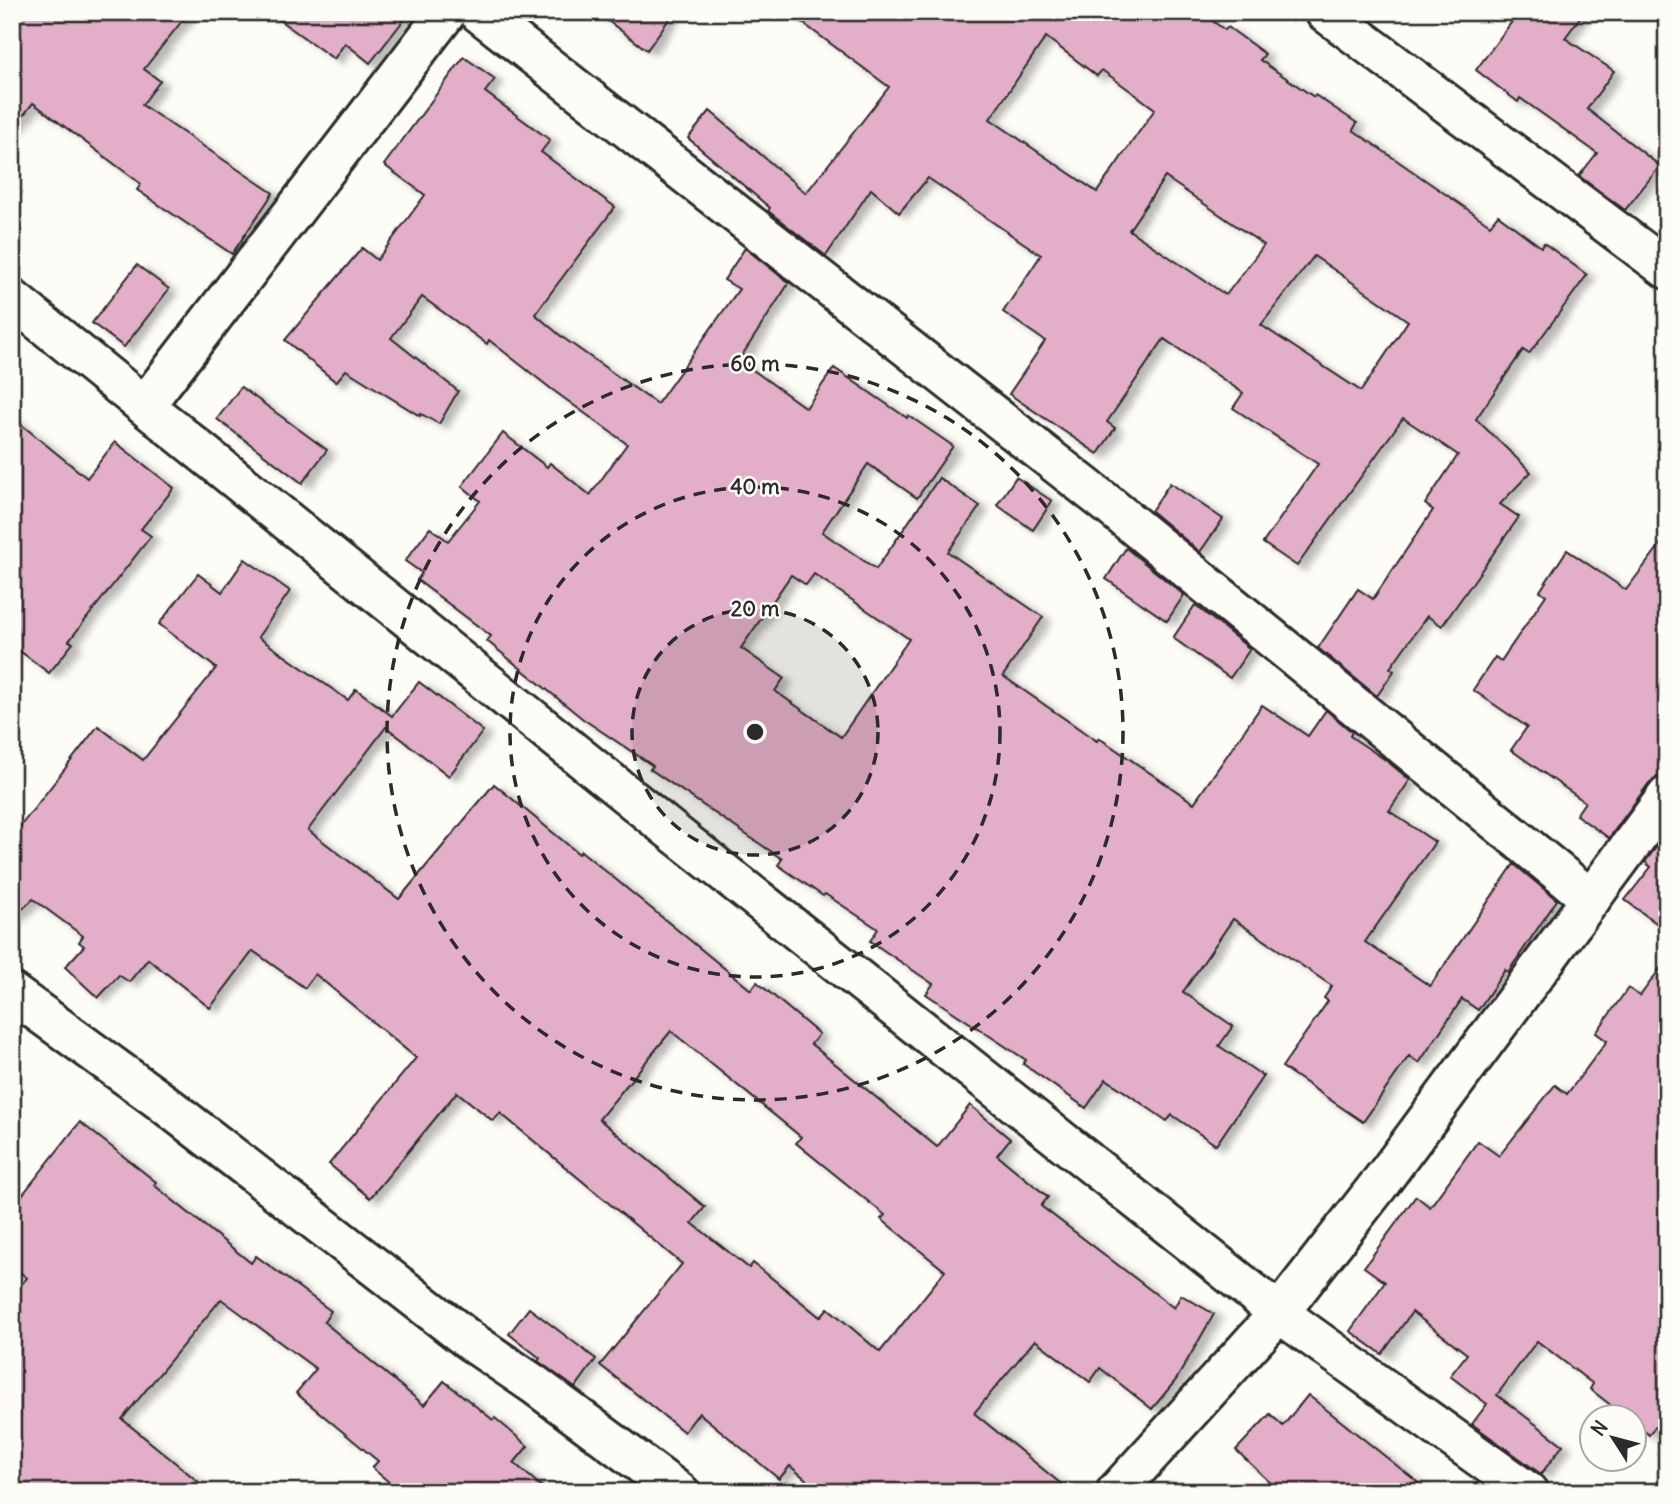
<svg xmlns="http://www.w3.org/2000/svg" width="1679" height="1504" font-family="Delius,sans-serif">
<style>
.building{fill:#e3aec7;stroke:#2b2b2b;stroke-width:2;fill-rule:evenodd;filter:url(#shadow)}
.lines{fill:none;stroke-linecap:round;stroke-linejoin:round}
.street-casing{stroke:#2b2b2b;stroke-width:44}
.street{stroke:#fdfcf7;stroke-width:38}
.ring{fill:none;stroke:#2b2b2b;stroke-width:3.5;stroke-dasharray:12 9}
.centre{fill:#2b2b2b;stroke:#fdfcf7;stroke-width:3.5}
.ring-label{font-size:21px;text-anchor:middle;font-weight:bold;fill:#2b2b2b;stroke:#fdfcf7;stroke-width:5;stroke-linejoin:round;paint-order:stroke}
</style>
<defs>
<filter id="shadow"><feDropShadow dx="8" dy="4.5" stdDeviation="3.5" flood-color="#0004"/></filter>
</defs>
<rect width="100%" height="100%" fill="#fdfcf7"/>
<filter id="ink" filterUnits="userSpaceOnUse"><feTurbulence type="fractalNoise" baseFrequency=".0143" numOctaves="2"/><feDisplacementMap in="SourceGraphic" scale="14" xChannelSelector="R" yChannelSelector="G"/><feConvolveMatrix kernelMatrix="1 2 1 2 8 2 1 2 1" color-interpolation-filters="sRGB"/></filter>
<g filter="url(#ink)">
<g class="building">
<path d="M 12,12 L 189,12 L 144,69 L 160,81 L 142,105 L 273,193 L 232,254 L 137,190 L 141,184 L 33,103 L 12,130 Z"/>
<path d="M 268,12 L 410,12 L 370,63 L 345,43 L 334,59 Z"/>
<path d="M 596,12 L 674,12 L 647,50 Z"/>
<path d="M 788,12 L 1200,12 L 1225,30 L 1228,27 L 1265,54 L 1260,60 L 1314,97 L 1315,95 L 1357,123 L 1353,130 L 1490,225 L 1498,215 L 1541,247 L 1544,243 L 1587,275 L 1529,354 L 1523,350 L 1476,419 L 1531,472 L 1500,504 L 1519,517 L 1442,626 L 1427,616 L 1390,668 L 1394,671 L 1377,696 L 1318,648 L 1358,589 L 1373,599 L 1433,510 L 1425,504 L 1458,455 L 1403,418 L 1297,566 L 1263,543 L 1318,464 L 1233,408 L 1243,393 L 1164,339 L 1107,422 L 1115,428 L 1098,454 L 1009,394 L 1045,341 L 1003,312 L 1041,255 L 928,178 L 899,213 L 871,189 L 826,256 L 768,211 L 770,208 L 688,138 L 710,111 L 806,193 L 889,87 ZM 1046,37 L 1097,76 L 1102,70 L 1155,109 L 1097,192 L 990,119 ZM 1165,177 L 1264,245 L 1226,295 L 1129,230 ZM 1314,256 L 1408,321 L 1361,391 L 1261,325 Z"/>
<path d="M 1519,12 L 1584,12 L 1565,38 L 1614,71 L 1587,109 L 1660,166 L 1625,210 L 1579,176 L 1597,153 L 1520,98 L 1518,102 L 1476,70 Z"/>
<path d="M 464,57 L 495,79 L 485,92 L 550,140 L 541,152 L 615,207 L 535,314 L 562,337 L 657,404 L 739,289 L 724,280 L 745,248 L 789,283 L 739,360 L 806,408 L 834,368 L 907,418 L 908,415 L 953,446 L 917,498 L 868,464 L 822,532 L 876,569 L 939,478 L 980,506 L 948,552 L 1043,617 L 1003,676 L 1097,741 L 1099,738 L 1194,803 L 1262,705 L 1308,736 L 1326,710 L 1352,732 L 1350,736 L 1387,761 L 1410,780 L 1389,811 L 1435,842 L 1365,942 L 1430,986 L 1514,864 L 1557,900 L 1508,972 L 1505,970 L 1478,1010 L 1462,999 L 1419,1063 L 1409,1056 L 1363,1122 L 1282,1067 L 1328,1001 L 1324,998 L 1332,986 L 1233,919 L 1183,992 L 1233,1026 L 1219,1046 L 1263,1076 L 1216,1145 L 1172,1115 L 1167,1121 L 1106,1079 L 1086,1108 L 1023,1064 L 1026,1060 L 926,994 L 933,984 L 870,941 L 878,929 L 825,894 L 823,896 L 778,865 L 782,859 L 650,769 L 653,766 L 583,719 L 487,641 L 491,636 L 417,580 L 422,573 L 405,561 L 430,528 L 448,541 L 480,501 L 462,486 L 503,433 L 547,467 L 550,463 L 590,495 L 627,444 L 550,388 L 489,340 L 487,344 L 422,297 L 391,338 L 458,391 L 439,424 L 421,414 L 420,416 L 346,370 L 336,382 L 285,340 L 362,248 L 377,260 L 425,195 L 384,165 ZM 814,574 L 909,639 L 841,737 L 775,691 L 784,678 L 741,648 L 791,575 L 806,585 Z"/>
<path d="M 137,265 L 169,289 L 124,347 L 92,323 Z"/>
<path d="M 241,387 L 327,450 L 302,483 L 217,419 Z"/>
<path d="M 12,417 L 87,478 L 115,442 L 174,488 L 141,529 L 151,536 L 69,641 L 73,643 L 49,673 L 12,645 Z"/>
<path d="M 1016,477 L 1052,501 L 1033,530 L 997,505 Z"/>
<path d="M 1170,483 L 1223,519 L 1200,552 L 1151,511 Z"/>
<path d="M 1667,536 L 1667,775 L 1658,776 L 1649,783 L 1609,838 L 1576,815 L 1585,802 L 1511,750 L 1527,727 L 1473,690 L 1495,657 L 1501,661 L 1546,595 L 1540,591 L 1567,550 L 1626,590 Z"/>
<path d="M 1126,548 L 1184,595 L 1167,621 L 1106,579 Z"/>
<path d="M 245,559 L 290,591 L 258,637 L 348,700 L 356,689 L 392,716 L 419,682 L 483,731 L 449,776 L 386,727 L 308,830 L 399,899 L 494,784 L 579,854 L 581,851 L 751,990 L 757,982 L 819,1034 L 811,1044 L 937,1147 L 970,1105 L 1010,1139 L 997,1155 L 1048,1197 L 1041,1206 L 1174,1308 L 1181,1295 L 1214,1314 L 1176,1380 L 1152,1409 L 1100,1368 L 1090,1382 L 1035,1340 L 974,1413 L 1071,1492 L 821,1492 L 790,1466 L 779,1479 L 699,1413 L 684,1432 L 600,1365 L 682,1264 L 500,1113 L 493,1121 L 457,1092 L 370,1198 L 329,1164 L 416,1058 L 315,974 L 305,988 L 253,951 L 210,1008 L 148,959 L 129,982 L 119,975 L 98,998 L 65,967 L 84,946 L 79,942 L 83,936 L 33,899 L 12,919 L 12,837 L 98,726 L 143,760 L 216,668 L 159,624 L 198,574 L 222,592 ZM 671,1031 L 801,1137 L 796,1143 L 885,1215 L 881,1219 L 945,1271 L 880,1352 L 828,1308 L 820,1317 L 753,1263 L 749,1268 L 692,1223 L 705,1207 L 599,1119 Z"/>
<path d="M 1195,605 L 1250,649 L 1230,678 L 1173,638 Z"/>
<path d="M 1667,833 L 1667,931 L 1625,900 L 1651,867 L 1645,862 Z"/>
<path d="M 1667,959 L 1667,1412 L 1649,1435 L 1634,1422 L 1634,1417 L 1626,1417 L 1590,1389 L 1593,1384 L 1537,1341 L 1497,1395 L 1563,1445 L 1541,1474 L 1472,1424 L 1487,1404 L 1450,1376 L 1467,1354 L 1412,1312 L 1382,1354 L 1350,1331 L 1385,1282 L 1364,1267 L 1416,1196 L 1430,1207 L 1478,1141 L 1499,1156 L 1555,1085 L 1567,1094 L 1607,1041 L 1596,1033 L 1628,988 L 1640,996 Z"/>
<path d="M 80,1122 L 156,1182 L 154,1185 L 251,1263 L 256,1256 L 331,1311 L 324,1322 L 424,1405 L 444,1381 L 493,1420 L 495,1418 L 528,1446 L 514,1463 L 548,1492 L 401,1492 L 372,1468 L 378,1461 L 296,1393 L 316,1369 L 221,1299 L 122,1419 L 211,1492 L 12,1492 L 12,1295 L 27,1278 L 12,1266 L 12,1208 Z"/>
<path d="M 529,1308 L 596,1359 L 575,1388 L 538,1361 L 540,1358 L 509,1334 Z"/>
<path d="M 1308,1395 L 1430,1492 L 1280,1492 L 1236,1450 L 1270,1414 L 1283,1426 Z"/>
</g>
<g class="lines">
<g class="street-casing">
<g id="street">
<path d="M 478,12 L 1105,502 L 1591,899"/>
<path d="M 1325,12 L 1667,269"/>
<path d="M 12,299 L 669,829 L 1279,1313 L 1528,1492"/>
<path d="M 145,405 L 447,12"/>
<path d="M 12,993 L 162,1102 L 469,1340 L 535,1385 L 679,1492"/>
<path d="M 1116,1492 L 1279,1313 L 1384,1178 L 1667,796"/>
</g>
</g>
<use href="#street" class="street"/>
</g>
</g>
<circle cx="755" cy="732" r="123" fill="#2b2b2b" fill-opacity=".12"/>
<g class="ring">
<circle cx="755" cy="732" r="123"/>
<circle cx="755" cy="732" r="245"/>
<circle cx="755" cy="732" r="368"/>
</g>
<circle cx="755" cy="732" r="10" class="centre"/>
<g class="ring-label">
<text x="755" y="371">60 m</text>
<text x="755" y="494">40 m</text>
<text x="755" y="616">20 m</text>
</g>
<rect width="1679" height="1504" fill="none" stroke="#fdfcf7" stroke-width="42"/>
<rect x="21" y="21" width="1637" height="1462" fill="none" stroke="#2b2b2b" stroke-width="2.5" filter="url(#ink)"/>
<g transform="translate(1613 1438) rotate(306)"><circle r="33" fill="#fdfcf7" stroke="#a9a8a5" stroke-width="2"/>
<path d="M0-5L12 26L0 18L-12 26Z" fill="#2b2b2b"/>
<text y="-10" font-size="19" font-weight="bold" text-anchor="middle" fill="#2b2b2b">N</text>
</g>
</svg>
